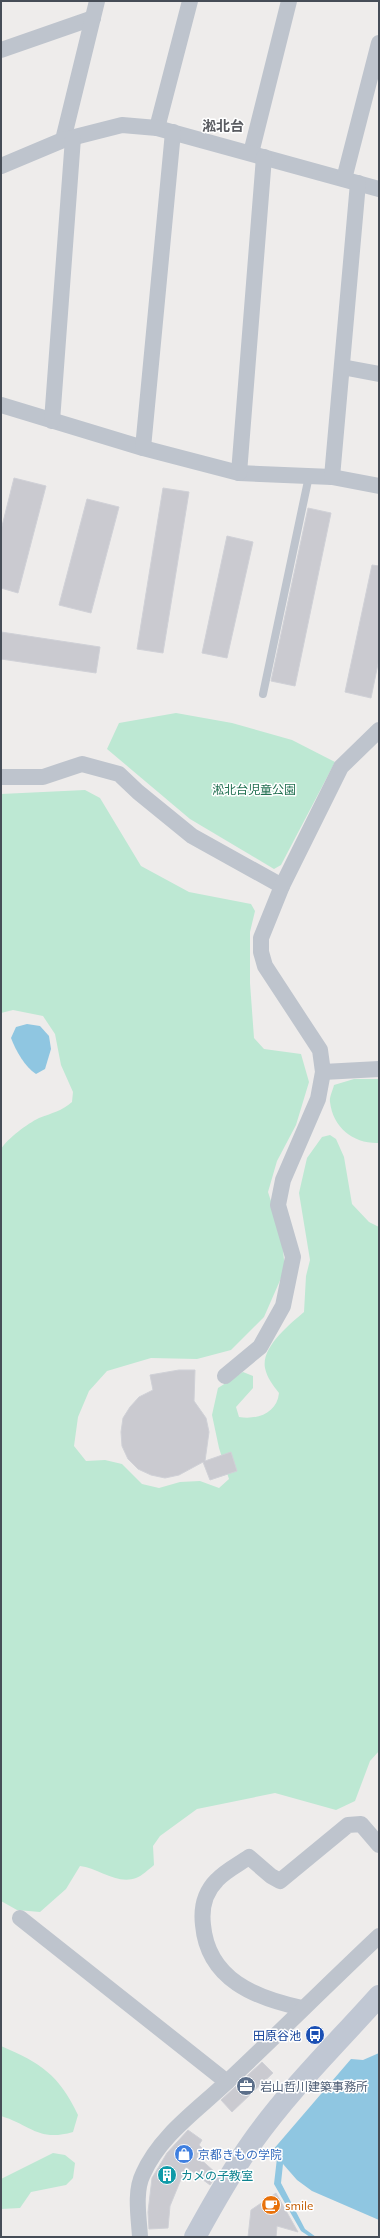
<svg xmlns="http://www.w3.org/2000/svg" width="380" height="2238" font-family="Commissioner,'Noto Sans JP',sans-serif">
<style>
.green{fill:#bde8d3}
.water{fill:#8fc6e1}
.building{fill:#cacad0;stroke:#d0d1d7}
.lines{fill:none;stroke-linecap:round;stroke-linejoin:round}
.lane{stroke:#bec4cd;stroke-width:8}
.street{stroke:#bec4cd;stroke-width:16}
.secondary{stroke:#c0c7d3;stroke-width:22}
.labels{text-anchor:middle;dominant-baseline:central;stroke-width:3;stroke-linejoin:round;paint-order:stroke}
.park-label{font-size:12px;fill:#206f50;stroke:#fff}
.transit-label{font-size:12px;fill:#164399;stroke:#fff;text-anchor:end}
.service-label{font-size:12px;fill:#4e5e75;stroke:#fff;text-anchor:start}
.shop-label{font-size:12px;fill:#366cbe;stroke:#fff;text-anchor:start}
.culture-label{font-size:12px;fill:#0d838f;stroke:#fff;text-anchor:start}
.food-label{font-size:12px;fill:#c56008;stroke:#fff;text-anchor:start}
.quarter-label{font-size:14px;font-weight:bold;fill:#595b60;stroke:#fff}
</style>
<rect width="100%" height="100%" fill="#eeeceb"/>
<g class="green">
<path d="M 176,713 L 232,723 L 292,740 L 335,762 L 281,865 L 274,869 L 190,819 L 107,749 L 119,723 Z"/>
<path d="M 85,790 L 100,798 L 141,866 L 189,892 L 251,904 L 255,911 L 250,932 L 250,983 L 254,1038 L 264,1049 L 301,1054 L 309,1082 L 296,1125 L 277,1161 L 268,1192 L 281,1232 L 285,1269 L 264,1317 L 231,1350 L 197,1359 L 151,1358 L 107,1371 L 89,1391 L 78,1417 L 74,1446 L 86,1461 L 105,1460 L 122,1464 L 142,1484 L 159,1488 L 180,1482 L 200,1481 L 219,1488 L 229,1479 L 219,1448 L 212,1415 L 218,1388 L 243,1372 L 253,1376 L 253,1388 L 236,1407 L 239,1417 C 258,1420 277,1413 279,1393 C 273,1385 267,1378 265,1368 C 261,1347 290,1324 304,1312 L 306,1276 L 310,1260 L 299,1193 L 307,1158 L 322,1137 L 330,1135 L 336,1139 L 344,1157 L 352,1204 L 369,1222 L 379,1227 L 379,1751 L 370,1761 L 355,1801 L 336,1810 L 275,1793 L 197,1809 L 160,1836 L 153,1846 L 154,1865 C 149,1869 142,1876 136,1878 C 117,1885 98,1868 80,1866 L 66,1889 L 40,1912 L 17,1910 L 1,1901 L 1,1149 C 8,1138 27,1124 39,1118 C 52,1113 62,1111 72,1102 L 73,1092 L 61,1065 L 55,1034 L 43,1016 L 13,1010 L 1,1013 L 1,794 Z"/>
<path d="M 354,1079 L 379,1079 L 379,1143 C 354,1144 333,1128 330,1102 C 329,1097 333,1090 334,1085 Z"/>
<path d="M 1,2046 C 41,2063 59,2075 78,2115 L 73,2132 C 38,2142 31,2125 1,2116 Z"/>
<path d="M 53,2153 L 65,2155 L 75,2163 L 73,2178 L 66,2185 L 31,2192 L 20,2208 L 1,2209 L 1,2179 Z"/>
</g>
<g class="water">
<path d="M 27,1024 L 40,1026 L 49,1036 L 51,1049 L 45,1069 L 36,1074 C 25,1067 16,1051 11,1038 L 16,1027 Z"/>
<path d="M 379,2053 L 379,2220 L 312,2191 L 297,2180 L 283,2164 L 281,2183 L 305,2229 L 316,2237 L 310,2237 L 301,2231 L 274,2184 L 277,2158 L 272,2151 L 351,2059 L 363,2060 Z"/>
</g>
<g class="building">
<path d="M 14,478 L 46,486 L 18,593 L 1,588 L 1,530 Z"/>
<path d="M 163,488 L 189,492 L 163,653 L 137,649 Z"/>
<path d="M 87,499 L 119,507 L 91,613 L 59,605 Z"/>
<path d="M 308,508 L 331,513 L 295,686 L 271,681 Z"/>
<path d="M 227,536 L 253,542 L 227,658 L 202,653 Z"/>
<path d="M 372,565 L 379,566 L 379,659 L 371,698 L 345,692 Z"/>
<path d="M 1,632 L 100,647 L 96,673 L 1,659 Z"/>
<path d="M 179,1370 L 195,1370 L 194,1401 L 206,1418 L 209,1432 L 205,1461 L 231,1452 L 237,1471 L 210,1480 L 203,1462 L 179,1475 L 165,1478 L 151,1475 L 138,1469 L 128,1459 L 122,1446 L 121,1432 L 123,1418 L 130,1407 L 139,1397 L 153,1390 L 150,1375 Z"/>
<path d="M 262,2062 L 273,2073 L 232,2112 L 221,2100 Z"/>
<path d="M 188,2130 L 202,2140 L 199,2145 L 202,2148 L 197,2156 L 217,2174 L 210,2185 L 186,2167 L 170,2206 L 168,2228 L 149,2229 L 148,2212 L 152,2178 L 167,2153 Z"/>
<path d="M 276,2193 L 298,2232 L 277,2226 L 276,2237 L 248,2237 L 251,2210 Z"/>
</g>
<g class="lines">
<path class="lane" d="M 263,694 L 309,476"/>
<g class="street">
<path d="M 1,50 L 93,18"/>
<path d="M 157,128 L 190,1"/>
<path d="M 63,140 L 97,1"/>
<path d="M 251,153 L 289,1"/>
<path d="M 1,166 L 63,140 L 122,125 L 157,128 L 379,189"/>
<path d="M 344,179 L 379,43"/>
<path d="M 342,367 L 379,374"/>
<path d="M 1,405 L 143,448 L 239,473 L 332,477 L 379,486"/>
<path d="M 52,421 L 73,138"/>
<path d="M 143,448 L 173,132"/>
<path d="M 239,473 L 264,157"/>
<path d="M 332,477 L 358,183"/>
<path d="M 1,777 L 43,777 L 82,764 L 119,774 L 138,792 L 192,836 L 282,886"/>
<path d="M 323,1072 L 379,1069"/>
<path d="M 225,1376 L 260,1347 L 283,1306 L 293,1257 L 278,1205 L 283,1180 L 318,1099 L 323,1072 L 320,1050 L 265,966 L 261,952 L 261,938 L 282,886 L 341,767 L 379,730"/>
<path d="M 20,1918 L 227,2082"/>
<path d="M 302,2008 C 256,1998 208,1980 203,1925 C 201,1908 204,1893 217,1880 C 225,1871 239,1864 249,1857 L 271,1876 L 280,1881 L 348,1825 L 361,1824 L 379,1845"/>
<path d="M 140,2237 C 139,2218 134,2192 143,2174 C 160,2135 199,2109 228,2081 C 279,2033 328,1984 379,1936"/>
</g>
<path class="secondary" d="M 195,2237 C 213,2204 231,2172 253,2141 C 290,2089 337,2043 379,1996"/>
</g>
<defs>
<g id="bus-disc" transform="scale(1)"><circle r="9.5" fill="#1a4fb4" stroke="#fff"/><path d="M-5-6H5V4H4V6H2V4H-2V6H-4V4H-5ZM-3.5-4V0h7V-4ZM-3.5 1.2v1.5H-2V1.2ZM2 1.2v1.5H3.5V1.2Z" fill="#fff"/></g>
<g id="office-disc" transform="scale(1)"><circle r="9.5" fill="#5c6f8a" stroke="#fff"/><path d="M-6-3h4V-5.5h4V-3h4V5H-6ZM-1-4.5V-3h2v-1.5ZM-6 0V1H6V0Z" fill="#fff"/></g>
<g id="shop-disc" transform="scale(1)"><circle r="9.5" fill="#3f7fe0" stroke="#fff"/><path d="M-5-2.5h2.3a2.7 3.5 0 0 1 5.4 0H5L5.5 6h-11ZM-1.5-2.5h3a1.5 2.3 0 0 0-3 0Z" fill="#fff"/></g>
<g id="building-disc" transform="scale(1)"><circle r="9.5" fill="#0f9aa8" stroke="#fff"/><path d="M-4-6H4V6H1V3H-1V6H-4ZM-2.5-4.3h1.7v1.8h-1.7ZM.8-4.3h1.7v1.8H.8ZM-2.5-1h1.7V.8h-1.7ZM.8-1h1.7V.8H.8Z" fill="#fff"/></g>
<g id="cafe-disc" transform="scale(1)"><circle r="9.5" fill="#e8710a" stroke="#fff"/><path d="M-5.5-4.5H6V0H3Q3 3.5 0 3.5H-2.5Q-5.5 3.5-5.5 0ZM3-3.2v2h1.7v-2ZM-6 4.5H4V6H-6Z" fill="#fff"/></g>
</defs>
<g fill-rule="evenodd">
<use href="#bus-disc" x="315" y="2035"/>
<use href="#office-disc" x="246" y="2086"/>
<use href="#shop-disc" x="184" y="2154"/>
<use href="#building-disc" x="167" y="2175"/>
<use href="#cafe-disc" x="271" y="2205"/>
</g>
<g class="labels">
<g class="park-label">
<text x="254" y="789">淞北台児童公園</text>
</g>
<g class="transit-label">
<text x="301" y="2035">田原谷池</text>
</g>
<g class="service-label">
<text x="260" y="2086">岩山哲川建築事務所</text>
</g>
<g class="shop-label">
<text x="198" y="2154">京都きもの学院</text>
</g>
<g class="culture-label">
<text x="181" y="2175">カメの子教室</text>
</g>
<g class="food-label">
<text x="285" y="2205">smile</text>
</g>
<g class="quarter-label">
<text x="223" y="125">淞北台</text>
</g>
</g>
<rect width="380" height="2238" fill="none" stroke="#464d57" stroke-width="4"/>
</svg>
